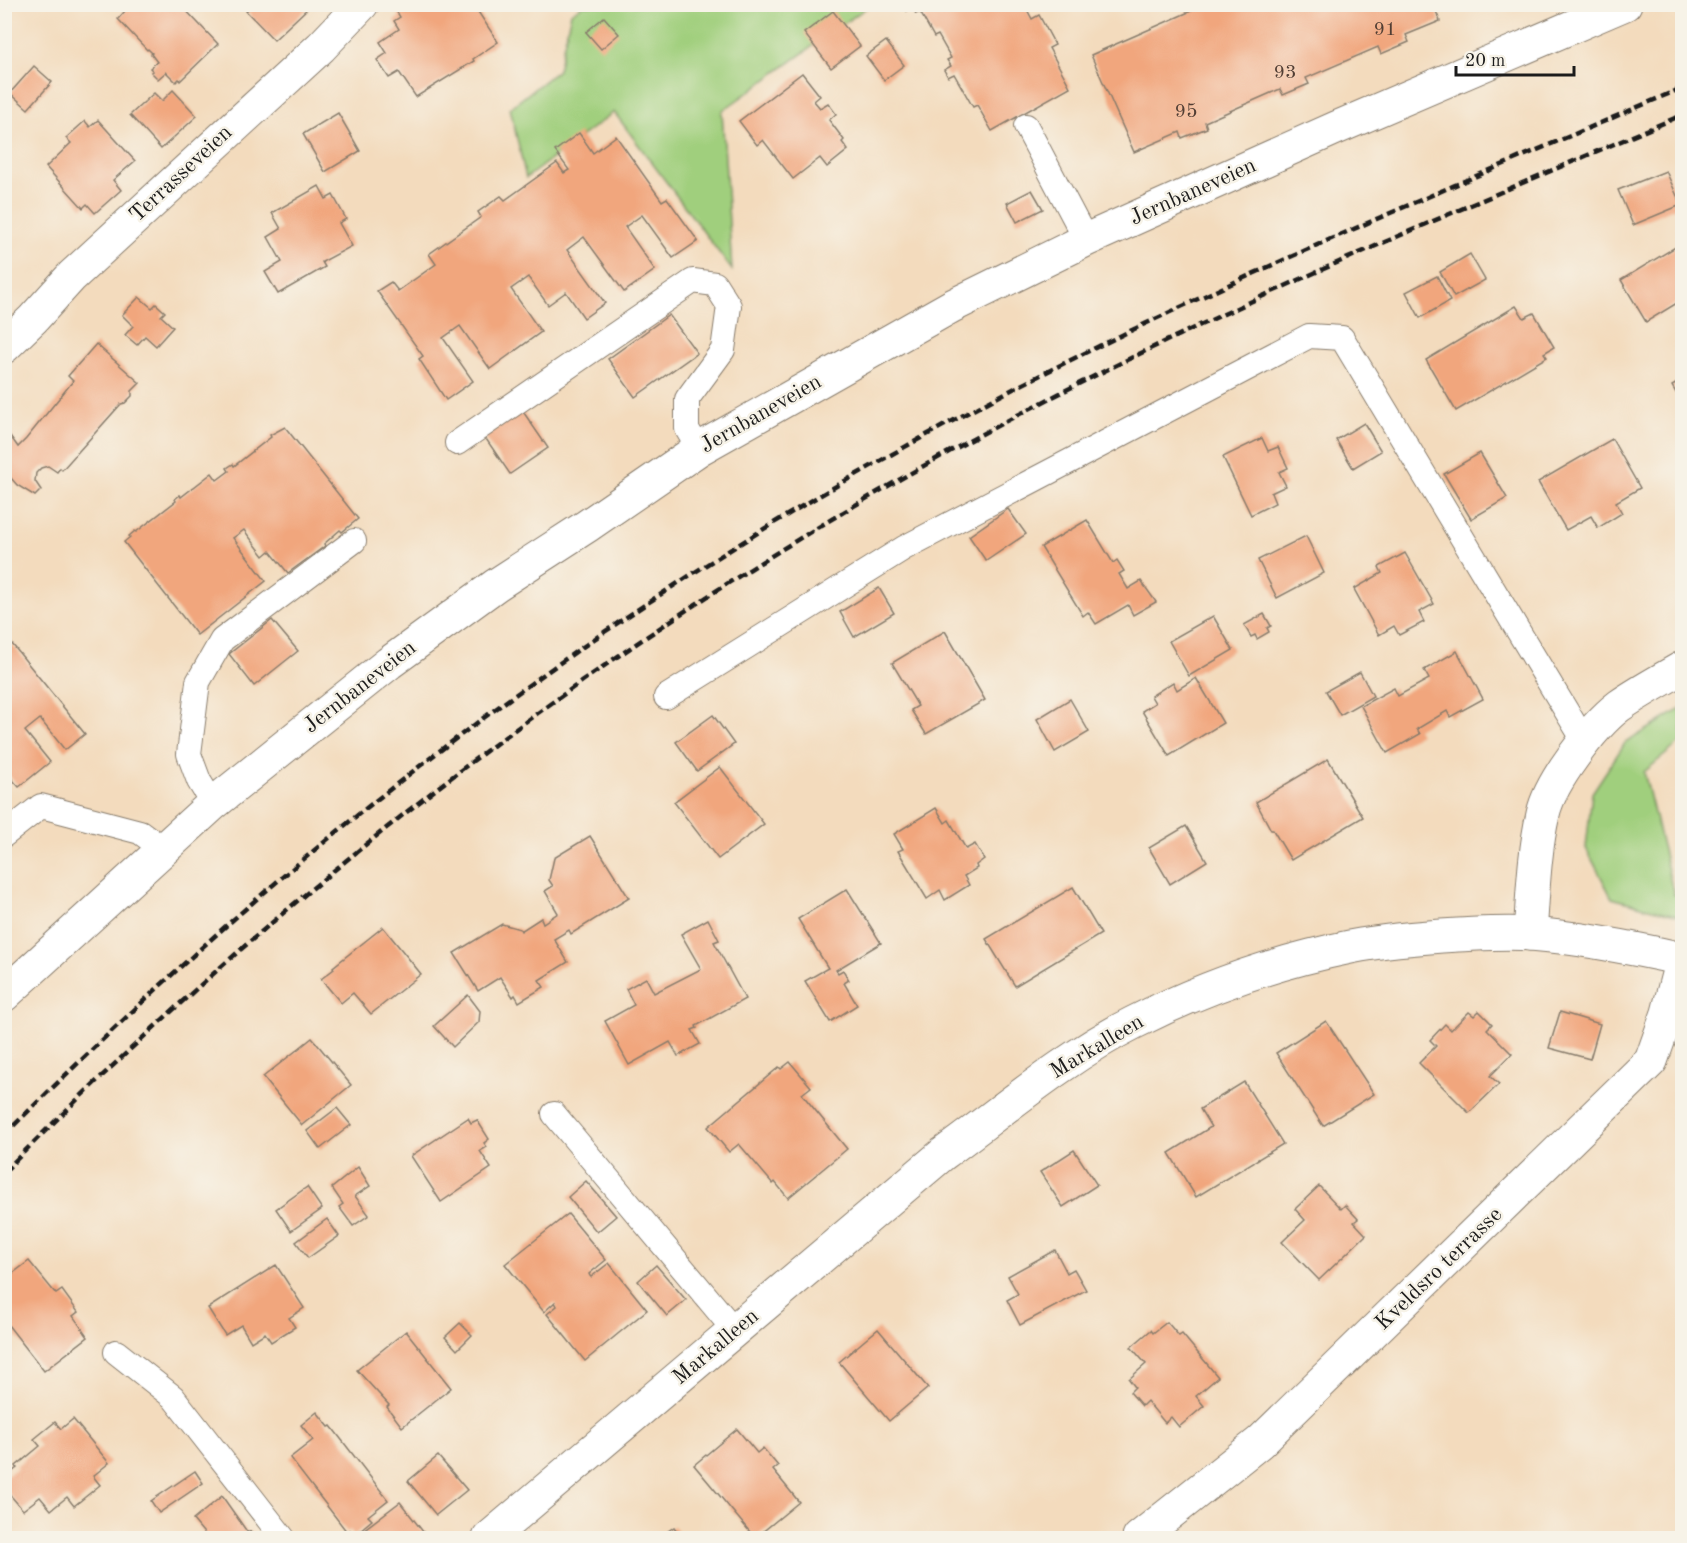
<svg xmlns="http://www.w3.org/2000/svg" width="1687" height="1543" font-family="'Old Standard TT',serif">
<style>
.green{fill:#a0cf7d;stroke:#5e764c;stroke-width:1.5}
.building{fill:#f1a67d}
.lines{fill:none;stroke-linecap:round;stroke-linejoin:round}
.lane-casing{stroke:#887c6c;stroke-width:26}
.street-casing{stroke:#887c6c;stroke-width:35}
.secondary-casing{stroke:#887c6c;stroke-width:35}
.lane{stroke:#fff;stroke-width:24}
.street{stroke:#fff;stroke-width:33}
.secondary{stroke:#fff;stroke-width:33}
.rail{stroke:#1c1c1c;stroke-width:4.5;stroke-dasharray:9 4.5;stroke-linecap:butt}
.labels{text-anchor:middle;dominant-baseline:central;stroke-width:5;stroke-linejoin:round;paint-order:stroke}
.number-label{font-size:20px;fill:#513e34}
.street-label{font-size:22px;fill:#1c1c1c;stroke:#f7f3e8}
</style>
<rect width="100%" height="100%" fill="#f7f3e8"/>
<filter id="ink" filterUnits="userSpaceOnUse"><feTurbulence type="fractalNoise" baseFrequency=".0167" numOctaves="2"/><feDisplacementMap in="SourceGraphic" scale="12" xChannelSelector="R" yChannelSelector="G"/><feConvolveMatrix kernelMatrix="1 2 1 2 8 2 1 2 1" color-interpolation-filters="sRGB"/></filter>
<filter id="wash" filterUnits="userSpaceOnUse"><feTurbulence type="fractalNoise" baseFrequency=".008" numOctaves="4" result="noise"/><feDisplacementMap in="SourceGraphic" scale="24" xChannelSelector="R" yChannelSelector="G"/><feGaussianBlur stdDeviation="1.35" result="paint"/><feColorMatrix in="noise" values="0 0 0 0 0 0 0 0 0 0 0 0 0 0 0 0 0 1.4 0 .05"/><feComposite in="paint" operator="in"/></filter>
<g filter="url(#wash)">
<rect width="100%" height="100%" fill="#f3dbbd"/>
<g class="green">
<path d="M 583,5 L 870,5 L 722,111 L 732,270 L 614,112 L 526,178 L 510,108 L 558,70 L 571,13 Z"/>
<path d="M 1682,708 L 1682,741 L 1644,772 L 1674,895 L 1682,889 L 1682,917 L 1612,898 L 1586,848 L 1592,793 L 1625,743 Z"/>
</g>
<g id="blocks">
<g class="building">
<path d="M 131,4 L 180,4 L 218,44 L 180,81 L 179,79 L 176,82 L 166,72 L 158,79 L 151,72 L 153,71 L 150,68 L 157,62 L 151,54 L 152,53 L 148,49 L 147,50 L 118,19 Z"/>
<path d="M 253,4 L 306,4 L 309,7 L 274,40 L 246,11 Z"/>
<path d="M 402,4 L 473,4 L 498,42 L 473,59 L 474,61 L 416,97 L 399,72 L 389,78 L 377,60 L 387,53 L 380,42 L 399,29 L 394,21 L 400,17 L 395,9 Z"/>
<path d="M 910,4 L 1024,4 L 1032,19 L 1039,15 L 1055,45 L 1049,48 L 1070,87 L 992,131 L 977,105 L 973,107 L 954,74 L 948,77 L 944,70 L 951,66 L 947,60 L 951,58 L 938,35 L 934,37 L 920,12 L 916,14 L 912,7 L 907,11 L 905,7 Z"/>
<path d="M 1207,4 L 1433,4 L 1440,21 L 1406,35 L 1409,42 L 1381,54 L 1378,47 L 1306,78 L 1309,84 L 1283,95 L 1280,89 L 1205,122 L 1207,128 L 1182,138 L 1180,132 L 1134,152 L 1091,55 Z"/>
<path d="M 833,11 L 860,46 L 831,68 L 804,33 Z"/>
<path d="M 604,17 L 619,34 L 601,49 L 586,32 Z"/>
<path d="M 886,41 L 904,65 L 884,80 L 866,56 Z"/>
<path d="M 34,66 L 52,82 L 28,109 L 10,93 Z"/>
<path d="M 802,73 L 820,96 L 814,101 L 820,108 L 828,103 L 836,114 L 829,120 L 844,140 L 842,142 L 848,150 L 827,167 L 820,158 L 793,179 L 763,140 L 757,145 L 739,121 Z"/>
<path d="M 173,90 L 197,116 L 161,149 L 130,115 L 154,93 L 162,101 Z"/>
<path d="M 338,113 L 360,151 L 325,172 L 303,134 Z"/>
<path d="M 98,120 L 135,161 L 113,180 L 121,190 L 95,213 L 87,204 L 83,208 L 46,167 L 71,143 L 66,138 L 85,121 L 90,127 Z"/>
<path d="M 579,133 L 593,153 L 616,136 L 662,201 L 667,198 L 698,241 L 673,258 L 642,215 L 625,227 L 655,270 L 624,292 L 584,237 L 567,250 L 605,303 L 584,318 L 566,292 L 548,305 L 528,277 L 511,289 L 541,332 L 490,369 L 460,326 L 443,338 L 473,381 L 446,400 L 419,359 L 423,356 L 377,291 L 391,282 L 398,291 L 436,264 L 429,254 L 481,217 L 478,212 L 501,196 L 505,200 L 557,163 L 564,173 L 569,170 L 555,151 Z"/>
<path d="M 1666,171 L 1681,205 L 1633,225 L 1618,190 Z"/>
<path d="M 319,186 L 326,199 L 333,195 L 346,219 L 339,223 L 352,246 L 322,262 L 325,267 L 278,294 L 265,272 L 282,262 L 268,237 L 281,229 L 272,213 Z"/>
<path d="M 1032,190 L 1043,209 L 1017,222 L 1007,203 Z"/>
<path d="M 1682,243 L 1682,300 L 1646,322 L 1621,280 Z"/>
<path d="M 1470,254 L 1485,280 L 1454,297 L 1440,272 Z"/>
<path d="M 1437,276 L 1450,301 L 1420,318 L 1406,292 Z"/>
<path d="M 139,297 L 152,308 L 156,304 L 165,312 L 161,316 L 173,327 L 156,346 L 145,336 L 137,345 L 125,335 L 133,326 L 122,315 Z"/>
<path d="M 1516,306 L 1524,318 L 1534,313 L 1554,347 L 1544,353 L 1547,357 L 1456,411 L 1426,360 Z"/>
<path d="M 669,315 L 697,353 L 635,397 L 608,359 Z"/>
<path d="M 96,344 L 140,383 L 132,391 L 132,396 L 125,403 L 121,404 L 62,470 L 60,468 L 57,472 L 48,466 L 41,468 L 36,473 L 35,481 L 41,490 L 35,496 L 17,485 L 4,470 L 4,436 L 8,433 L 18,447 L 26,439 L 73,381 L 68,376 Z"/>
<path d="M 1682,380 L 1682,403 L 1672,386 Z"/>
<path d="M 522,410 L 548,448 L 510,474 L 484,436 Z"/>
<path d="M 1364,423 L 1381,451 L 1353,468 L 1336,440 Z"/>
<path d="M 285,427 L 358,519 L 342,532 L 340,530 L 324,544 L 325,546 L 288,573 L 270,551 L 264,556 L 244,530 L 233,538 L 266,581 L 197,635 L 124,542 L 130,537 L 129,536 L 135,531 L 136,532 L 176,501 L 175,499 L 180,495 L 181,497 L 212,473 L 217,480 L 229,471 L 227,468 L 233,464 L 234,466 L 271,437 L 270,435 Z"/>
<path d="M 1262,438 L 1268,451 L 1278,447 L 1288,468 L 1279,472 L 1286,486 L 1271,493 L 1275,503 L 1251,515 L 1223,457 Z"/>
<path d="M 1612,439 L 1640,488 L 1616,502 L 1622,513 L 1598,528 L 1591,516 L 1566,530 L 1538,482 Z"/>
<path d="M 1480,453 L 1507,498 L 1471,519 L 1444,474 Z"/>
<path d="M 1008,509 L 1026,534 L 986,561 L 969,536 Z"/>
<path d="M 1087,520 L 1113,563 L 1117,560 L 1124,571 L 1119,574 L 1128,589 L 1141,581 L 1156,602 L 1133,615 L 1128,605 L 1096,624 L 1088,612 L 1083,616 L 1041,547 Z"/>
<path d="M 1306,536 L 1324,573 L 1277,598 L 1258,560 Z"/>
<path d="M 1405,553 L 1434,604 L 1419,612 L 1424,622 L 1399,635 L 1394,626 L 1379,635 L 1354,589 L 1382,573 L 1379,567 Z"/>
<path d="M 879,588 L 894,613 L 854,637 L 840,612 Z"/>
<path d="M 1264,614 L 1271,626 L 1267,628 L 1269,632 L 1257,639 L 1255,635 L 1251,637 L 1244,625 Z"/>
<path d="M 1213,616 L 1233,650 L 1189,676 L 1169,641 Z"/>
<path d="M 272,620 L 298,651 L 254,686 L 229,654 Z"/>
<path d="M 945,631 L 985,700 L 926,734 L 911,710 L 918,706 L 892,663 Z"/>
<path d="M 12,644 L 85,734 L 65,750 L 40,719 L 25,731 L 50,762 L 19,787 L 4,770 L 4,650 Z"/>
<path d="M 1457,651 L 1483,699 L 1450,717 L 1447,711 L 1417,729 L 1420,734 L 1387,753 L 1361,706 L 1394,688 L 1398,696 L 1429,679 L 1424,670 Z"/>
<path d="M 1360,672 L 1373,696 L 1340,715 L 1326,691 Z"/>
<path d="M 1196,678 L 1223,723 L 1169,756 L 1142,711 L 1155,703 L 1151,696 L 1173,682 L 1177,690 Z"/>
<path d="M 1070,699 L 1089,732 L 1055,752 L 1037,719 Z"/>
<path d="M 713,715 L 734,744 L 697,771 L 676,742 Z"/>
<path d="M 1328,759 L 1363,817 L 1291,860 L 1273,830 L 1271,830 L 1256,802 Z"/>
<path d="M 720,767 L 764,824 L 718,859 L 674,802 Z"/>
<path d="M 936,808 L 945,823 L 949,820 L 966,849 L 975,844 L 984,859 L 976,865 L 977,868 L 964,876 L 969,885 L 945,900 L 940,890 L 927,899 L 898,851 L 903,849 L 894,834 Z"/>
<path d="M 1186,826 L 1207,861 L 1170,884 L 1149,848 Z"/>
<path d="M 590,836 L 629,898 L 571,934 L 569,930 L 554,939 L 568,962 L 539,980 L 544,987 L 519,1002 L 515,995 L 513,997 L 500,977 L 478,991 L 454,953 L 502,924 L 520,929 L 521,931 L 541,918 L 543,923 L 558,913 L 545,891 L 553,886 L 549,880 L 554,858 Z"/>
<path d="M 1073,887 L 1101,934 L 1015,986 L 986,939 Z"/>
<path d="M 847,889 L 881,943 L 836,970 L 838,973 L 843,970 L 849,980 L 844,983 L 857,1005 L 830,1022 L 805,981 L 828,968 L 798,919 Z"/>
<path d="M 708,919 L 719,940 L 714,942 L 745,999 L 696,1026 L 697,1028 L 692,1030 L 700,1044 L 678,1056 L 670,1042 L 629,1065 L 605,1021 L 634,1005 L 626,989 L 646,978 L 654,993 L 701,969 L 681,934 Z"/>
<path d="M 383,927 L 421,974 L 371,1014 L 353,993 L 341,1003 L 321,979 L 334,969 L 333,967 Z"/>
<path d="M 468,995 L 480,1011 L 479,1022 L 453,1047 L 434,1026 Z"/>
<path d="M 1479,1011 L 1492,1024 L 1487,1029 L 1512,1054 L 1490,1076 L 1499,1084 L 1469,1113 L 1419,1063 L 1436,1046 L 1430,1040 L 1445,1024 L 1451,1030 L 1469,1012 L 1474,1016 Z"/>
<path d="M 1560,1012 L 1600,1024 L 1590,1059 L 1549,1048 Z"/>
<path d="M 1326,1021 L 1374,1094 L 1323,1126 L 1276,1053 Z"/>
<path d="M 312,1038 L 351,1085 L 302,1125 L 263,1077 Z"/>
<path d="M 790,1062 L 811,1087 L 802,1094 L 847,1149 L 788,1198 L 775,1182 L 773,1184 L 739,1144 L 729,1152 L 708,1127 L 779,1067 L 781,1069 Z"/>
<path d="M 1244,1082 L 1283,1144 L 1196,1197 L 1169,1153 L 1211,1127 L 1200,1109 Z"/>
<path d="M 337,1108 L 351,1125 L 320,1149 L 307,1131 Z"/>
<path d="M 468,1118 L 471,1123 L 477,1120 L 489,1139 L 484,1143 L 487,1147 L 480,1151 L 491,1168 L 441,1202 L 411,1156 Z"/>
<path d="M 1074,1150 L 1097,1185 L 1063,1207 L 1040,1172 Z"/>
<path d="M 358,1167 L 370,1186 L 355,1196 L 369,1215 L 353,1226 L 339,1207 L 343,1204 L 332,1188 Z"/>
<path d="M 586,1181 L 616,1216 L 597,1232 L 568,1197 Z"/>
<path d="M 1319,1186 L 1341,1209 L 1345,1205 L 1358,1219 L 1354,1222 L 1366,1235 L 1319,1280 L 1282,1242 L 1305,1220 L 1295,1209 Z"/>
<path d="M 307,1187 L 322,1209 L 291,1231 L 276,1209 Z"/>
<path d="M 568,1214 L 606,1260 L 589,1274 L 590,1276 L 591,1277 L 609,1263 L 647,1310 L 585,1361 L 547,1314 L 557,1306 L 555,1302 L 544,1312 L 505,1264 Z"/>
<path d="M 327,1219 L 339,1236 L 308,1258 L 296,1242 Z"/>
<path d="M 1055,1250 L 1067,1273 L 1074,1269 L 1086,1290 L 1020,1325 L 1007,1300 L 1018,1294 L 1008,1276 Z"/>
<path d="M 29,1261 L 56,1294 L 62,1290 L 78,1312 L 73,1316 L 88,1337 L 44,1371 L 4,1320 L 4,1291 L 9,1287 L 4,1280 Z"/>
<path d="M 276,1265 L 304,1308 L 289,1318 L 295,1327 L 271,1342 L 265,1333 L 251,1342 L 241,1325 L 225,1335 L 208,1308 Z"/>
<path d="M 656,1265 L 686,1300 L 667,1316 L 638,1281 Z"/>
<path d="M 1167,1322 L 1179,1336 L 1182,1334 L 1218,1377 L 1196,1396 L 1204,1406 L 1179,1427 L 1171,1417 L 1165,1423 L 1147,1401 L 1142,1406 L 1130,1392 L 1135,1387 L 1129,1379 L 1146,1364 L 1131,1347 L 1151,1330 L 1153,1333 Z"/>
<path d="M 460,1323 L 472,1335 L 457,1350 L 445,1337 Z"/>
<path d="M 878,1329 L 928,1388 L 889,1421 L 839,1362 Z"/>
<path d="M 406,1331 L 451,1388 L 402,1427 L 387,1407 L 389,1405 L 357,1370 Z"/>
<path d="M 317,1412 L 329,1427 L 331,1426 L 388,1500 L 368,1516 L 372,1520 L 354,1535 L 350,1530 L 347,1532 L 290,1458 L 313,1440 L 301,1425 Z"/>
<path d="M 73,1419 L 109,1463 L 93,1476 L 100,1485 L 74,1506 L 67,1497 L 51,1510 L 40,1497 L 23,1510 L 4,1488 L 4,1478 L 17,1468 L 16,1466 L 40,1446 L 34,1439 L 55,1422 L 61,1429 Z"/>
<path d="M 737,1429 L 757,1453 L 763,1448 L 778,1466 L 773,1470 L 799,1502 L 755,1538 L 694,1465 Z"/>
<path d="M 438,1456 L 467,1490 L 436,1515 L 408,1481 Z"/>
<path d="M 195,1471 L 203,1483 L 159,1513 L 151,1501 Z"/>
<path d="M 222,1496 L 248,1533 L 250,1531 L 256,1538 L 208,1538 L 193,1520 Z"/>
<path d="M 400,1502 L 424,1533 L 416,1538 L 367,1538 L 362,1531 Z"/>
<path d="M 674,1527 L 682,1538 L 658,1538 Z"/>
</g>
</g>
</g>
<g filter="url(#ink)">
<use href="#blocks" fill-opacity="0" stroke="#887c6c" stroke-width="1.5"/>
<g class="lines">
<g class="lane-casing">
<g id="lane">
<path d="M 1026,126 L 1086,240"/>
<path d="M 457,443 L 693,281 L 715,284 L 729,306 L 723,350 L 687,399 L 687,429 L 699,449"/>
<path d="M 666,697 L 904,548 L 1309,336 L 1342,338 L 1585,742"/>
<path d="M 213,804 L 199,781 L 189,754 L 198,682 L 222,640 L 354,541"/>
<path d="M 4,835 L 41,806 L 140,832 L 163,849"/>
<path d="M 554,1114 L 735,1331"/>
<path d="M 116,1352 L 173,1397 L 283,1538"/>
</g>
</g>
<g class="street-casing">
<g id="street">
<path d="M 4,347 L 33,319 L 72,276 L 321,47 L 362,4"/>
<path d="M 4,995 L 213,804 L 389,663 L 496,585 L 587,526 L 699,449 L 952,306 L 1086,240 L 1336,128 L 1625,4"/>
<path d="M 1139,1538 L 1260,1442 L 1651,1061 L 1668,1013 L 1682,959"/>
</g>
</g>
<g class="secondary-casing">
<g id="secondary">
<path d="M 1530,934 C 1533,894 1534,853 1543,814 C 1550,782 1593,726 1619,706 C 1639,692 1661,680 1682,668"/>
<path d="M 489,1538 L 943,1154 C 1005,1109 1064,1058 1133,1023 C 1200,989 1276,962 1350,947 C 1385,940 1423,937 1458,935 C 1482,934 1507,932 1531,934 C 1582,938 1633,948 1682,959"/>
</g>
</g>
<use href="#lane" class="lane"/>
<use href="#street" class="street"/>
<use href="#secondary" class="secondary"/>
<g class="rail">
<path d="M 4,1135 C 107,1034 211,935 322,844 C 491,705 675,577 866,469 C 1127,319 1406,207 1682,88"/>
<path d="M 4,1172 C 301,872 640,613 1014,417 C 1231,303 1458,211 1682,115"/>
</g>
</g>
</g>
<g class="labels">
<g class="number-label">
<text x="1385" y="30">91</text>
<text x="1285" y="73">93</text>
<text x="1186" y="112">95</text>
</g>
<g class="street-label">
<text transform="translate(181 174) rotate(-43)">Terrasseveien</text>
<text transform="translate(1193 192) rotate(-24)">Jernbaneveien</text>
<text transform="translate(761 414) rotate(-30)">Jernbaneveien</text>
<text transform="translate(360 687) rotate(-38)">Jernbaneveien</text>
<text transform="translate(1097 1047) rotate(-31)">Markalleen</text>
<text transform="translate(1439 1269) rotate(-44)">Kveldsro terrasse</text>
<text transform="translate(716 1347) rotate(-40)">Markalleen</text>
</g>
</g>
<rect width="1687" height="1543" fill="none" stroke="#f7f3e8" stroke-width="24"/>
<path d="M1456 66v9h118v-9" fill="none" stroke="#1c1c1c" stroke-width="3"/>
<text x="1465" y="66" font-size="18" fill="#1c1c1c" stroke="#f7f3e8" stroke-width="4.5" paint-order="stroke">20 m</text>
</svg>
